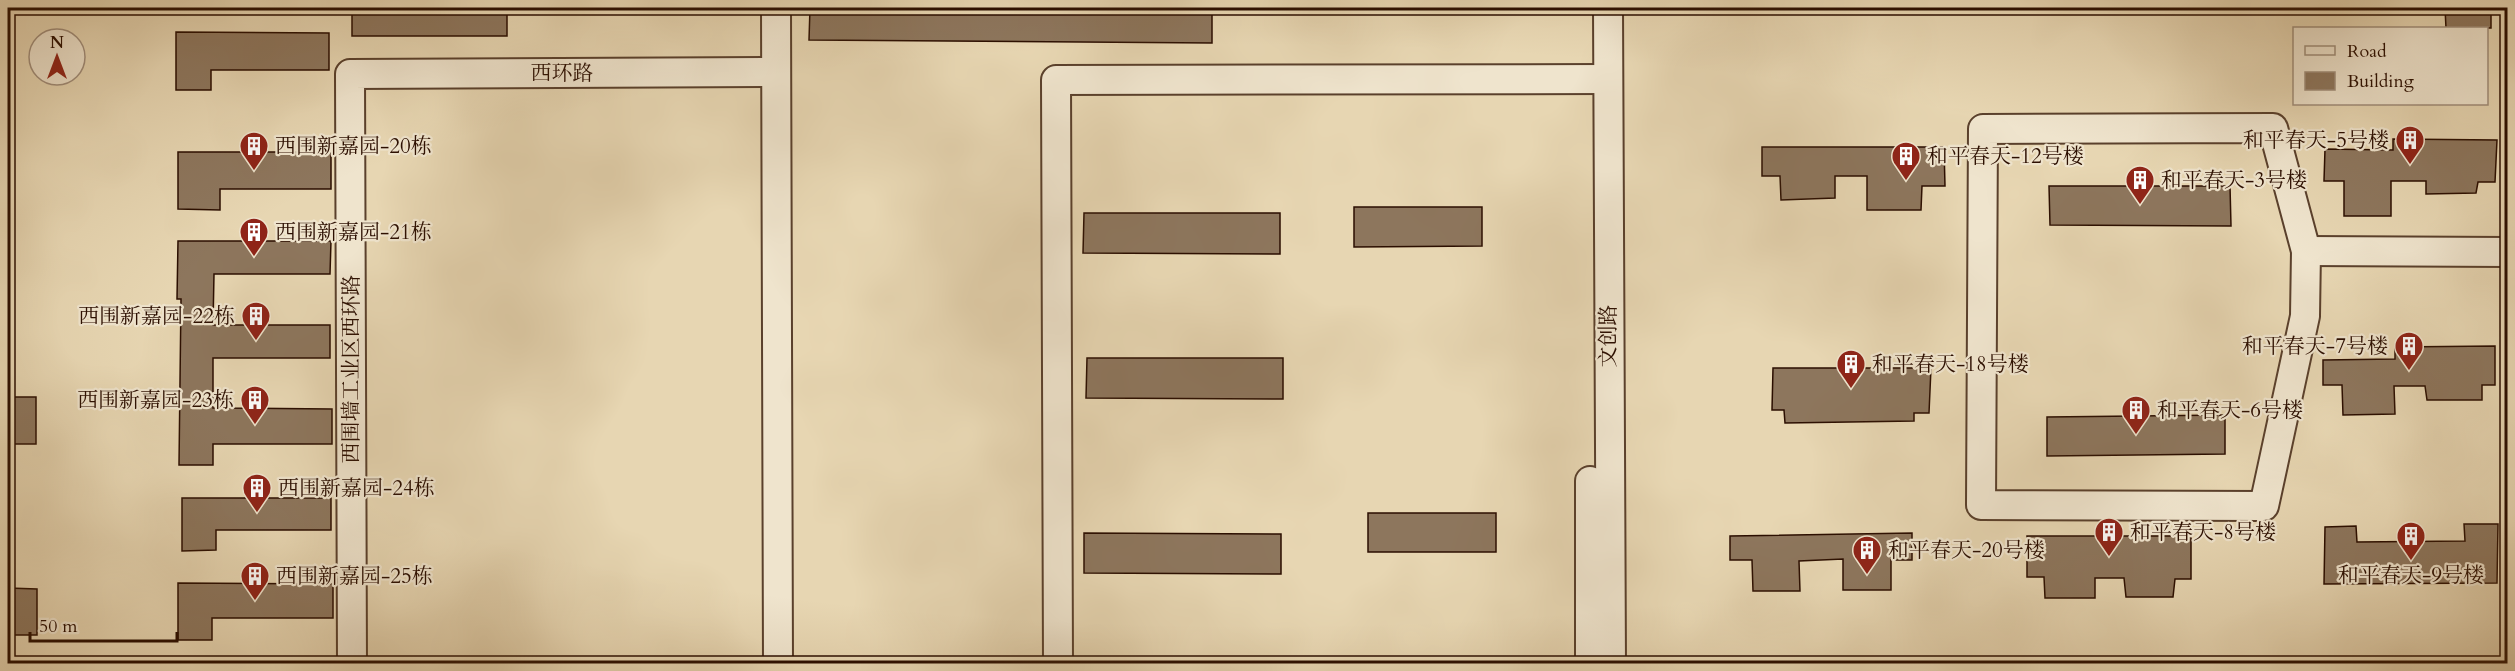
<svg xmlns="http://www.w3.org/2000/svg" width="2515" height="671" font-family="Cardo,'Noto Serif SC',serif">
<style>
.building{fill:#8d765d;stroke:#2b0e00;stroke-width:1.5}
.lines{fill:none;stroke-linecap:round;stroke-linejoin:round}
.minor-casing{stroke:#5a402c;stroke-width:32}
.minor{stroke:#efe4cd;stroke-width:28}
.labels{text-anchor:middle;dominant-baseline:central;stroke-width:4.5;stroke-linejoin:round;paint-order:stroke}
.street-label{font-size:21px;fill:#2b0e00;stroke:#efe4cd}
.poi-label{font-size:21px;fill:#2b0e00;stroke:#efe4cd;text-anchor:start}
</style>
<rect width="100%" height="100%" fill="#e7d6b2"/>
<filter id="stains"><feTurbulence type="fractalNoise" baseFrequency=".00333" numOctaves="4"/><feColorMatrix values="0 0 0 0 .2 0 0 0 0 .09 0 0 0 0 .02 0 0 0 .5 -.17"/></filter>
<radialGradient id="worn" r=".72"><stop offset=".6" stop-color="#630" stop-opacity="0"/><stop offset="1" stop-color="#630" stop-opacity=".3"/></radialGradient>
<g class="building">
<rect x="352" y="8" width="155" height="28"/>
<path d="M 810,8 L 1212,8 L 1212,43 L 809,40 Z"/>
<path d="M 2445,8 L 2491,8 L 2491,28 L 2446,28 Z"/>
<path d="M 176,32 L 329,33 L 329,70 L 211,70 L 211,90 L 176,90 Z"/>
<path d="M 2393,139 L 2497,140 L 2495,182 L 2478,182 L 2476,193 L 2426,194 L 2426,181 L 2391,181 L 2391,216 L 2344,216 L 2344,181 L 2324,181 L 2325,149 L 2393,150 Z"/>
<path d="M 1762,147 L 1944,147 L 1945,186 L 1922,186 L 1921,210 L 1867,210 L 1867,176 L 1835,176 L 1835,198 L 1781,200 L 1780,176 L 1762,176 Z"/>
<path d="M 178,152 L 331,152 L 331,189 L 220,189 L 220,210 L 178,209 Z"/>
<path d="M 2049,186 L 2230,186 L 2231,226 L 2050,225 Z"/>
<path d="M 1354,207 L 1482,207 L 1482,246 L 1354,247 Z"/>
<path d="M 1084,213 L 1280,213 L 1280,254 L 1083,253 Z"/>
<path d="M 178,241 L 331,241 L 330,274 L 214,274 L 213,325 L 330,325 L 330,358 L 213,358 L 213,408 L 332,409 L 332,444 L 213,444 L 213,465 L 179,465 L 181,299 L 177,299 Z"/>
<path d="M 2495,346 L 2495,385 L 2482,385 L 2482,400 L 2427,400 L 2425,386 L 2394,386 L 2395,414 L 2343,415 L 2342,385 L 2323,385 L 2323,360 L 2395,359 L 2395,347 Z"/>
<path d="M 1087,358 L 1283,358 L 1283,399 L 1086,398 Z"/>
<path d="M 1773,368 L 1931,368 L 1929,413 L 1914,413 L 1914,421 L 1785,423 L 1784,410 L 1772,410 Z"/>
<rect x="8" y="397" width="28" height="47"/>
<path d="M 2225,415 L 2225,454 L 2047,456 L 2047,417 Z"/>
<path d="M 182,498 L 331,498 L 331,530 L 216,530 L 216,550 L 182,551 Z"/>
<rect x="1368" y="513" width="128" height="39"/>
<path d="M 2464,524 L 2498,524 L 2497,583 L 2324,584 L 2325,527 L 2356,526 L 2357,542 L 2465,541 Z"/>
<path d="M 1084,533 L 1281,534 L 1281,574 L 1084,573 Z"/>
<path d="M 1912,533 L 1912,560 L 1891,560 L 1891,590 L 1843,590 L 1843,559 L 1799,561 L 1800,591 L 1753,591 L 1752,560 L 1730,560 L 1730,536 Z"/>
<path d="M 2027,536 L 2191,536 L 2191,579 L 2175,579 L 2173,597 L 2126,597 L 2124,578 L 2095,578 L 2095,598 L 2045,598 L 2044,577 L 2027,577 Z"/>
<path d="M 178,583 L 333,584 L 333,618 L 212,618 L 212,640 L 178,640 Z"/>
<path d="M 8,588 L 37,589 L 37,635 L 8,635 Z"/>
</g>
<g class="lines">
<g class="minor-casing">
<g id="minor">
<path d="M 776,8 L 778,664"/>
<path d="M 1608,8 L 1611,664"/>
<path d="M 2273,128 L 2306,251 L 2305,316 L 2264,506 L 1981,505 L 1983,129 Z"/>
<path d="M 2306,251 L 2508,252"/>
<path d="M 1590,481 L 1590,664"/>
<path d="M 352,664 L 350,74 L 775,72"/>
<path d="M 1058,664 L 1056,80 L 1608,79"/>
</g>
</g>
<use href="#minor" class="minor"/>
</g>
<defs>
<g id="building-pin" transform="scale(1.5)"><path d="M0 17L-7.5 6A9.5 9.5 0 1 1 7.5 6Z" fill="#8f2418" stroke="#efe4cd"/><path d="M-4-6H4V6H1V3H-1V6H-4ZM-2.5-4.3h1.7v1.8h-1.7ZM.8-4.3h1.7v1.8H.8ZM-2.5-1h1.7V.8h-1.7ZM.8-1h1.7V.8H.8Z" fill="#fff"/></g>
</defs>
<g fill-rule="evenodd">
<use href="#building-pin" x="2410" y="140"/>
<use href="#building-pin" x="254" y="146"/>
<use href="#building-pin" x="1906" y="156"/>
<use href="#building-pin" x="2140" y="180"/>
<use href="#building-pin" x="254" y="232"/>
<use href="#building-pin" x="256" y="316"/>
<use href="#building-pin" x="2409" y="346"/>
<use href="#building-pin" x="1851" y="364"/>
<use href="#building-pin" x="255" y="400"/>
<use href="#building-pin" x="2136" y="410"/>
<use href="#building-pin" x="257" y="488"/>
<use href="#building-pin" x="2109" y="532"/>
<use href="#building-pin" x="2411" y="536"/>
<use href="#building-pin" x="1867" y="550"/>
<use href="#building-pin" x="255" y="576"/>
</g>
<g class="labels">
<g class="street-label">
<text x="562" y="73">西环路</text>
<text transform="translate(1608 336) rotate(-90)">文创路</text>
<text transform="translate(351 369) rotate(-90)">西围墙工业区西环路</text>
</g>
<g class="poi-label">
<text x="2389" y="140" text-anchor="end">和平春天-5号楼</text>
<text x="275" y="146">西围新嘉园-20栋</text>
<text x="1927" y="156">和平春天-12号楼</text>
<text x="2161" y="180">和平春天-3号楼</text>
<text x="275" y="232">西围新嘉园-21栋</text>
<text x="235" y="316" text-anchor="end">西围新嘉园-22栋</text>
<text x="2388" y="346" text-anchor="end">和平春天-7号楼</text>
<text x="1872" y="364">和平春天-18号楼</text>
<text x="234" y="400" text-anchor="end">西围新嘉园-23栋</text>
<text x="2157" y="410">和平春天-6号楼</text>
<text x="278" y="488">西围新嘉园-24栋</text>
<text x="2130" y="532">和平春天-8号楼</text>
<text x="1888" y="550">和平春天-20号楼</text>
<text x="2411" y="575" text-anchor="middle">和平春天-9号楼</text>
<text x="276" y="576">西围新嘉园-25栋</text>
</g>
</g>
<rect width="2515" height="671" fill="none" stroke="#e7d6b2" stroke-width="30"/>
<rect x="9" y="9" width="2497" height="653" fill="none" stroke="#2b0e00" stroke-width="3"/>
<rect x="15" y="15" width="2485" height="641" fill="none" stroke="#2b0e00" stroke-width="1.5"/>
<rect x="2293" y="27" width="195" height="78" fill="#efe4cd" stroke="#a18e7b" stroke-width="1.5"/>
<rect x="2305" y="46" width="30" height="9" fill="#efe4cd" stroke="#a18e7b" stroke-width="1.5"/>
<text x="2347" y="57" font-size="18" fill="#2b0e00">Road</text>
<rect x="2305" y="72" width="30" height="18" fill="#8d765d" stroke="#a18e7b" stroke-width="1.5"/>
<text x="2347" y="87" font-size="18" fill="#2b0e00">Building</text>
<g transform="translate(57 57)"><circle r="28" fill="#efe4cd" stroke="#a18e7b" stroke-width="1.5"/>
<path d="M0-4.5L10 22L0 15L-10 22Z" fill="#8f2418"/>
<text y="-9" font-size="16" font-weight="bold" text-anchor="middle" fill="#2b0e00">N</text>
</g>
<path d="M30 632v9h147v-9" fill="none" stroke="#2b0e00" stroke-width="3"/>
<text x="39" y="632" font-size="18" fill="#2b0e00" stroke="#efe4cd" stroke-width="4.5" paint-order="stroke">50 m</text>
<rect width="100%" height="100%" filter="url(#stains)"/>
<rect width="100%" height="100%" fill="url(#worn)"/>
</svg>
